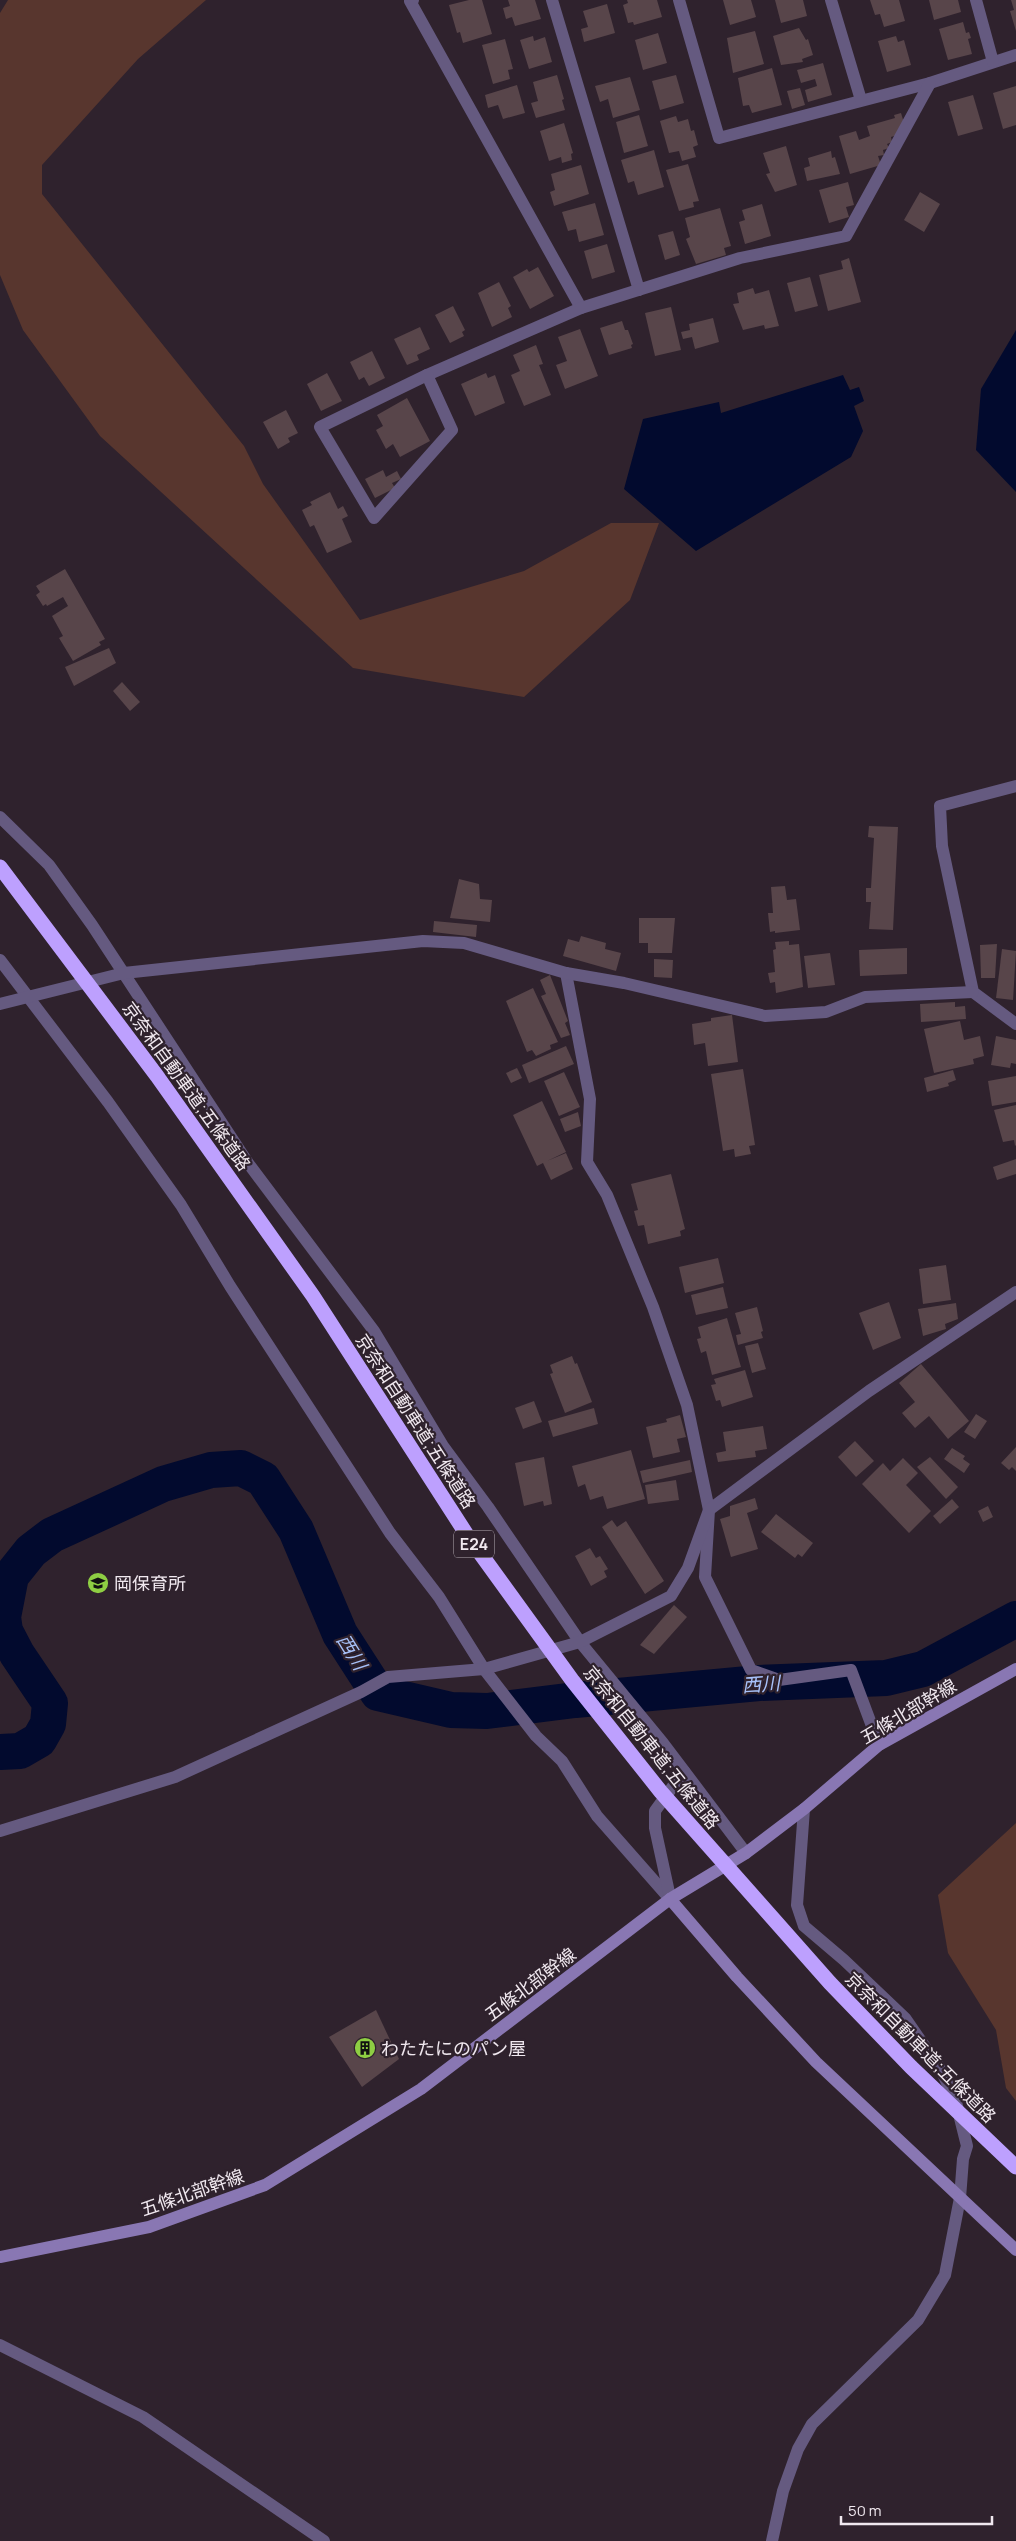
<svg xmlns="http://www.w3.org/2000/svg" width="1016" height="2541" font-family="Manrope,'Noto Sans JP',sans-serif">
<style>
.green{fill:#58362e}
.water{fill:#020a2e}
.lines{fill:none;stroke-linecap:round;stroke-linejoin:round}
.river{stroke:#020a2e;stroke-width:36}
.building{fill:#58454a}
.street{stroke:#655a80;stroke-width:12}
.secondary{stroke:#8977b3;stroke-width:12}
.highway-bridge{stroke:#bda0fe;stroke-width:15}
.labels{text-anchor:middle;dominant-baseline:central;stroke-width:4.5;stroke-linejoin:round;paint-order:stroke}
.shield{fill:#2f222d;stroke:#b6adb5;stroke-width:1}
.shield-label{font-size:16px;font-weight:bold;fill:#f0e8ef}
.street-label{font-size:18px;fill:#f0e8ef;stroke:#2f222d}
.poi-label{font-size:18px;fill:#f0e8ef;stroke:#2f222d;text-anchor:start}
.water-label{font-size:19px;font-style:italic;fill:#a7c1f9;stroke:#2f222d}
</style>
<rect width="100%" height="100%" fill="#2f222d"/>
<g class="green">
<path d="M 8,0 L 206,0 L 138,59 L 42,165 L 42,194 L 244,446 L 263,484 L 360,620 L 524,571 L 611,523 L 659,523 L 630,600 L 524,697 L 353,668 L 100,436 L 23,330 L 0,275 L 0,13 Z"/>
<path d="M 1016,1823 L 1016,2101 L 1006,2088 L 996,2030 L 948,1953 L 938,1895 Z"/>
</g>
<g class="water">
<path d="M 1016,330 L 1016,492 L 976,450 L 981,389 Z"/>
<path d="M 843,375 L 850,390 L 859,387 L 864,401 L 854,406 L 863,431 L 851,457 L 696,551 L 624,489 L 643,419 L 719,402 L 721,413 Z"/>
</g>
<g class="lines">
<path class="river" d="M 0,1752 L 20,1751 L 39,1740 L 48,1724 L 50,1703 L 17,1654 L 5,1631 L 3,1617 L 11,1576 L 31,1551 L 52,1535 L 163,1484 L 211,1470 L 241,1468 L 263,1479 L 296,1530 L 340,1634 L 378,1693 L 451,1710 L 487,1711 L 575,1700 L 759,1683 L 886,1678 L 923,1669 L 1016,1619"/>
</g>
<g class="building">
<path d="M 469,0 L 482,0 L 492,34 L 463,43 L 460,32 L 457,33 L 449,5 Z"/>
<path d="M 508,0 L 535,0 L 541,19 L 515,26 L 512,17 L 506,19 L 503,8 L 510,6 Z"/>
<path d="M 627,0 L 657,0 L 662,17 L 634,25 L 633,22 L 628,23 L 623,5 L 628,3 Z"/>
<path d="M 723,0 L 751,0 L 756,17 L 730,25 Z"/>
<path d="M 775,0 L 803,0 L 807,16 L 781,23 Z"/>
<path d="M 870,0 L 899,0 L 905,21 L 884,27 L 880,14 L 875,15 Z"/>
<path d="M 929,0 L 958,0 L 961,12 L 934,20 Z"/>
<path d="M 1011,0 L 1016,0 L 1016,31 L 1010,11 L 1014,10 Z"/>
<path d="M 607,4 L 615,33 L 584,42 L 581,29 L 588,27 L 583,11 Z"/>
<path d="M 963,22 L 966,33 L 969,32 L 971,38 L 968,39 L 972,54 L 948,60 L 939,29 Z"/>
<path d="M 799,28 L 806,40 L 808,39 L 813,55 L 802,59 L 803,62 L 781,65 L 773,36 Z"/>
<path d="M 755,31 L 764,64 L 733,73 L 727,38 Z"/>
<path d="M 658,33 L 667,63 L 643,70 L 635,40 Z"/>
<path d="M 533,36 L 534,41 L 545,37 L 552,62 L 529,69 L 520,40 Z"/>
<path d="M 896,36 L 898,42 L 904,40 L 911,65 L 887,72 L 878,41 Z"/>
<path d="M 505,39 L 513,69 L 508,70 L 510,79 L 493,84 L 482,45 Z"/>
<path d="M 823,63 L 832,95 L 808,102 L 805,90 L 817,86 L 815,79 L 801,83 L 797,70 Z"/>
<path d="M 772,68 L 782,105 L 752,113 L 749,105 L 743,106 L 738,78 Z"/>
<path d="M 557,75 L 564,99 L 562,100 L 565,110 L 536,118 L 531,103 L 538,101 L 533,82 Z"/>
<path d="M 676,75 L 684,103 L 660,110 L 652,81 Z"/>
<path d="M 630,77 L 640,110 L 613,118 L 608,99 L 600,102 L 595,86 Z"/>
<path d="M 517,85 L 525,113 L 503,119 L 498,105 L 488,108 L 485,95 Z"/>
<path d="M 1016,86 L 1016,125 L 1003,129 L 993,93 Z"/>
<path d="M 800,88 L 805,105 L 792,109 L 787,91 Z"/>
<path d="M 973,95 L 983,129 L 958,136 L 948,102 Z"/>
<path d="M 901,113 L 905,126 L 900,134 L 891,137 L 892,142 L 887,144 L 889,148 L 883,150 L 884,155 L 878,156 L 881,165 L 850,174 L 839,136 L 856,131 L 859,140 L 870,136 L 867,126 L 895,118 L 894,115 Z"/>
<path d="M 639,115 L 648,146 L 624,153 L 616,122 Z"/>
<path d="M 676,116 L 678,122 L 688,119 L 691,131 L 694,130 L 698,145 L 693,147 L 696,157 L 682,161 L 679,151 L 669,153 L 660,121 Z"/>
<path d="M 564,123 L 573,153 L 571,154 L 572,160 L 562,163 L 561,157 L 549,161 L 540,131 Z"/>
<path d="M 786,146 L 797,185 L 775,192 L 766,174 L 770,173 L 763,153 Z"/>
<path d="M 654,150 L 664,187 L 638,195 L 634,181 L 628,183 L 621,160 Z"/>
<path d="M 831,151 L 832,158 L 835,157 L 840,174 L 807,181 L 804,168 L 810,166 L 808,158 Z"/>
<path d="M 688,164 L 699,201 L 693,202 L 694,207 L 679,211 L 666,170 Z"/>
<path d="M 581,165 L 589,194 L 554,206 L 550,192 L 555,190 L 551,174 Z"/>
<path d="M 848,182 L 854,205 L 846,207 L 849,217 L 829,223 L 819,190 Z"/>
<path d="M 920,192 L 940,204 L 924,232 L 904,220 Z"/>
<path d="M 595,203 L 604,235 L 579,242 L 576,229 L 568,231 L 562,212 Z"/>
<path d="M 762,204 L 771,236 L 745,244 L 739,222 L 745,220 L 742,210 Z"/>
<path d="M 720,208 L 731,246 L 724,248 L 726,255 L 696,264 L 686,239 L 690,237 L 685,218 Z"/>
<path d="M 673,231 L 680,255 L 665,260 L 658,235 Z"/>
<path d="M 607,244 L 615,272 L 592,279 L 584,251 Z"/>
<path d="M 849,258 L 861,302 L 828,311 L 819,275 L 843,269 L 841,261 Z"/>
<path d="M 538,267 L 554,296 L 530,309 L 513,277 L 527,269 L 529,272 Z"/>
<path d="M 810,277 L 818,306 L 795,312 L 787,283 Z"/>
<path d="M 499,282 L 511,306 L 508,308 L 512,317 L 492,327 L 478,293 Z"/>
<path d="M 753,288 L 755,294 L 769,290 L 779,326 L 765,329 L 764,325 L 743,330 L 733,304 L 739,303 L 737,293 Z"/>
<path d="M 453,306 L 465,330 L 462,332 L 464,336 L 450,343 L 435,315 Z"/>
<path d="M 671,307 L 681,350 L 655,356 L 645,313 Z"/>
<path d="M 713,318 L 719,342 L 695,349 L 692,337 L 683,339 L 681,332 L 690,330 L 689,324 Z"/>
<path d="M 622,321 L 625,330 L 628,330 L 633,344 L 631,345 L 632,348 L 609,355 L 600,328 Z"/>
<path d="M 420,327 L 430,349 L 417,355 L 419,360 L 407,365 L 394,339 Z"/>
<path d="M 580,329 L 598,376 L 565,389 L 556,365 L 567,361 L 558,337 Z"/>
<path d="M 536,345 L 543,364 L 539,365 L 551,395 L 524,406 L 511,375 L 520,371 L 513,355 Z"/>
<path d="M 372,351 L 385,378 L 369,386 L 364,377 L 359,380 L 350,362 Z"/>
<path d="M 327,373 L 342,401 L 321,411 L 307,384 Z"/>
<path d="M 486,373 L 488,378 L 495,375 L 505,403 L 475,416 L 461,384 Z"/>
<path d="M 407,398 L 430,441 L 400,457 L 393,444 L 386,449 L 376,430 L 383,426 L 377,415 Z"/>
<path d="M 286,410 L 298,433 L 288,438 L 290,442 L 278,449 L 263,422 Z"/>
<path d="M 383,470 L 386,477 L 397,471 L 401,479 L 392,483 L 395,488 L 375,498 L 365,479 Z"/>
<path d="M 330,492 L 338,509 L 343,506 L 348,516 L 342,519 L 352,542 L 327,553 L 314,525 L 310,527 L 302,510 L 312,505 L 310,502 Z"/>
<path d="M 65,569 L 105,639 L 99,642 L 101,645 L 73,661 L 59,638 L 63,636 L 52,616 L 68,606 L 63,597 L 47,606 L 46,604 L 43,606 L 36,595 L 40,592 L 36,586 Z"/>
<path d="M 109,648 L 116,663 L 74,686 L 65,667 Z"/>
<path d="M 122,682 L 140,702 L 130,711 L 113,691 Z"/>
<path d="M 869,826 L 898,827 L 893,930 L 869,929 L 871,902 L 866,902 L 866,888 L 871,888 L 874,838 L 868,837 Z"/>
<path d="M 459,879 L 479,884 L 480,899 L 492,900 L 490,922 L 450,918 Z"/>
<path d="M 785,886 L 787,900 L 796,899 L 800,930 L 775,933 L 775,931 L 770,932 L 768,913 L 773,913 L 771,887 Z"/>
<path d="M 639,918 L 675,918 L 672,953 L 648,953 L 648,943 L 639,943 Z"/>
<path d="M 434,921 L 477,925 L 476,937 L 433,932 Z"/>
<path d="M 581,936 L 606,943 L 605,949 L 621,953 L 616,971 L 563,956 L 568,939 L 579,942 Z"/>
<path d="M 789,941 L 789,945 L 799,944 L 803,987 L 776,993 L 775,982 L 770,983 L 768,973 L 775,972 L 773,950 L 776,949 L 775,942 Z"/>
<path d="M 997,944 L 995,978 L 981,978 L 980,945 Z"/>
<path d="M 907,948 L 907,974 L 860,976 L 859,950 Z"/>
<path d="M 1002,949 L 1016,951 L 1013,1000 L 996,998 Z"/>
<path d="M 830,953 L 835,985 L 808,988 L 804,956 Z"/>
<path d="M 654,959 L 673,960 L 672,978 L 654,977 Z"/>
<path d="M 550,975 L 568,1021 L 565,1023 L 570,1035 L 561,1038 L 541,996 L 546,994 L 540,980 Z"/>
<path d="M 533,988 L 558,1042 L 550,1045 L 551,1049 L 536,1056 L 532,1050 L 527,1052 L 506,1001 Z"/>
<path d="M 955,1002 L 955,1007 L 965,1006 L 966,1019 L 921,1022 L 920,1004 Z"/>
<path d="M 732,1015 L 738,1062 L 708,1066 L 705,1043 L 694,1045 L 692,1024 L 711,1021 L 711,1018 Z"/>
<path d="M 960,1021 L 964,1040 L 980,1036 L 984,1056 L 973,1059 L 974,1064 L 934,1073 L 924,1029 Z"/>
<path d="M 996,1036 L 1016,1040 L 1016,1064 L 1011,1063 L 1010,1068 L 991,1065 Z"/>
<path d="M 566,1046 L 574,1064 L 529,1083 L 522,1065 Z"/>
<path d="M 517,1068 L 522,1078 L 511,1083 L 506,1073 Z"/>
<path d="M 743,1069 L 755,1145 L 749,1146 L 751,1154 L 735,1157 L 734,1149 L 723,1151 L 711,1074 Z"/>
<path d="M 953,1070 L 956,1080 L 948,1083 L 949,1086 L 927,1092 L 924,1078 Z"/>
<path d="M 564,1072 L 580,1107 L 559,1116 L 544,1081 Z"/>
<path d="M 1016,1076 L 1016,1102 L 992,1106 L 988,1081 Z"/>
<path d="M 542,1101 L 566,1152 L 547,1161 L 566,1153 L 573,1169 L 551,1180 L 543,1163 L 537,1166 L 513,1115 Z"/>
<path d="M 1016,1105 L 1016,1145 L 1015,1146 L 1014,1140 L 1003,1142 L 994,1110 Z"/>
<path d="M 578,1112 L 581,1126 L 565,1132 L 560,1119 Z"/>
<path d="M 1016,1159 L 1016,1174 L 997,1180 L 993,1167 Z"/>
<path d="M 671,1174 L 685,1229 L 680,1231 L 681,1236 L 648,1244 L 644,1225 L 638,1226 L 634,1211 L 638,1210 L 631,1184 Z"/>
<path d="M 718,1258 L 724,1283 L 685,1293 L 679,1267 Z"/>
<path d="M 946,1265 L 951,1300 L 923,1304 L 919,1269 Z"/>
<path d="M 723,1287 L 728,1308 L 696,1315 L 691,1295 Z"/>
<path d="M 889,1302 L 901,1338 L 873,1350 L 859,1313 Z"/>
<path d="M 956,1303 L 958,1319 L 945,1324 L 946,1329 L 923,1336 L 918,1309 Z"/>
<path d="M 757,1307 L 763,1331 L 761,1332 L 763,1338 L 738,1345 L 736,1335 L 741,1334 L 735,1313 Z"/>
<path d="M 727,1318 L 741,1367 L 712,1375 L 706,1351 L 701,1353 L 697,1339 L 701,1338 L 698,1327 Z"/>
<path d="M 758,1343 L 766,1369 L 752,1373 L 745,1346 Z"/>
<path d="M 572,1356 L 575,1364 L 577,1363 L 592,1402 L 565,1413 L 550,1374 L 553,1373 L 550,1365 Z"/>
<path d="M 921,1364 L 969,1421 L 948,1439 L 929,1416 L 915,1428 L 902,1413 L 915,1402 L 899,1383 Z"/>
<path d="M 745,1370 L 753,1397 L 722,1407 L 720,1400 L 716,1401 L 711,1385 L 716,1384 L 714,1379 Z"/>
<path d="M 534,1401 L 542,1422 L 523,1429 L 515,1408 Z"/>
<path d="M 594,1408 L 598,1424 L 553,1437 L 548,1421 Z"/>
<path d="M 976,1414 L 987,1421 L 975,1439 L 964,1432 Z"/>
<path d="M 680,1415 L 686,1437 L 677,1439 L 680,1452 L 653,1458 L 646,1427 L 667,1422 L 666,1419 Z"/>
<path d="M 763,1426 L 767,1449 L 755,1451 L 756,1457 L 718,1462 L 716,1453 L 726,1451 L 723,1432 Z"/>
<path d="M 855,1441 L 874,1461 L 856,1477 L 838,1457 Z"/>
<path d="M 1016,1447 L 1016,1471 L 1012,1467 L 1009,1470 L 1001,1463 Z"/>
<path d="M 952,1448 L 965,1456 L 963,1459 L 970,1464 L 964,1473 L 944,1459 Z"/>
<path d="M 631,1450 L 645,1499 L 607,1509 L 603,1496 L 590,1500 L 585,1484 L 578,1487 L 572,1466 Z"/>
<path d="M 544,1457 L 552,1504 L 544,1506 L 543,1501 L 524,1506 L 515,1463 Z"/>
<path d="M 930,1457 L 958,1487 L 946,1499 L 917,1467 Z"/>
<path d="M 903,1458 L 918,1473 L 906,1485 L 931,1511 L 909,1533 L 862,1484 L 883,1463 L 890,1471 Z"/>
<path d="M 690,1460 L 692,1472 L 643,1483 L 640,1471 Z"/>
<path d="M 676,1480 L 679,1500 L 648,1504 L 645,1485 Z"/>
<path d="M 755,1498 L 758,1509 L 747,1513 L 758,1549 L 731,1557 L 720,1519 L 730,1516 L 730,1506 Z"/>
<path d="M 952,1499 L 959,1507 L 940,1524 L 933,1516 Z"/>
<path d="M 988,1506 L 993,1517 L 983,1522 L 978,1511 Z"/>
<path d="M 776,1514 L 813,1543 L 802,1557 L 798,1554 L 795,1558 L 761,1532 Z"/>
<path d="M 612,1520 L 617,1527 L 626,1521 L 664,1581 L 645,1594 L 602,1527 Z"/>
<path d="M 590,1548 L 596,1558 L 600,1556 L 608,1569 L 604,1571 L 607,1577 L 591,1586 L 575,1556 Z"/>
<path d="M 674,1605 L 687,1617 L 654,1654 L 640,1645 Z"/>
<path d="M 376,2010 L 399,2059 L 362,2087 L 329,2037 Z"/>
</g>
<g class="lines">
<g class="street">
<path d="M 413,0 L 410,1 L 581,308"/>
<path d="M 552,0 L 639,290"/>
<path d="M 679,0 L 719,138 L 930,83 L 1016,55"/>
<path d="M 831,0 L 861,100"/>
<path d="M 976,0 L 993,62"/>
<path d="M 427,375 L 581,308 L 740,258 L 846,236 L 930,83"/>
<path d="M 427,375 L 452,430 L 374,518 L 320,427 Z"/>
<path d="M 1016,786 L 940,806 L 942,846 L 973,992 L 1016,1024"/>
<path d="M 0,817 L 49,865 L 92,925 L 248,1163 L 374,1331 L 443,1446 L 488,1507 L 580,1642 L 663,1743 L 746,1853"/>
<path d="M 0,960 L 108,1102 L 181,1205 L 230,1286 L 390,1533 L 439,1597 L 484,1669 L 536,1736 L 562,1761 L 597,1816 L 670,1899"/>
<path d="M 566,973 L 590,1099 L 587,1162 L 607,1195 L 653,1307 L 687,1405 L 709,1510 L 705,1577 L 751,1670 L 779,1680 L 851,1670 L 879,1745"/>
<path d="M 0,1004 L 124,973 L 423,941 L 464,943 L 566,973 L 624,983 L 765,1016 L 826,1012 L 865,997 L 973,992"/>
<path d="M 0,1831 L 175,1777 L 361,1692 L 388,1677 L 484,1669 L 580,1642 L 671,1596 L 688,1568 L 709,1510 L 869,1391 L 1016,1292"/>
<path d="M 670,1897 L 655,1828 L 655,1811 L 684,1771"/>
<path d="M 0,2345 L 143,2417 L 324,2541"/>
<path d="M 772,2541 L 783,2491 L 798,2449 L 812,2424 L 918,2320 L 945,2275 L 960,2198 L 963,2159 L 967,2146 L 956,2102 L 941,2070 L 905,2018 L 844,1960 L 804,1926 L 797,1905 L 804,1809"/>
</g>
<g class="secondary">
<path d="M 670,1899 L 737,1977 L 816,2062 L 1016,2250"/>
<path d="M 0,2257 L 149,2227 L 265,2185 L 421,2089 L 670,1899 L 746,1853 L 804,1809 L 879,1745 L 1016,1669"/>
</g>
<path class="highway-bridge" d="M 0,867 L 157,1076 L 313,1296 L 467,1535 L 572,1680 L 661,1792 L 830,1983 L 911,2067 L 1016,2167"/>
</g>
<defs>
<g id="school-disc" transform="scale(1.125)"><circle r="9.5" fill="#8ece43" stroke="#2f222d"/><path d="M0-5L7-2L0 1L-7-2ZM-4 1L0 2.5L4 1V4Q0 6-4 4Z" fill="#111"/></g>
<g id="building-disc" transform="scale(1.125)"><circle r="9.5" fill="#8ece43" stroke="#2f222d"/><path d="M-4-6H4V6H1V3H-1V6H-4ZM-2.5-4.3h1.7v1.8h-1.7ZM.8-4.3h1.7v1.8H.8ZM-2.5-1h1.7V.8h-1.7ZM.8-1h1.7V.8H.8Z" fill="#111"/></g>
</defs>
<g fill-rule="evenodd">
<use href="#school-disc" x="98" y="1583"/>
<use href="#building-disc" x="365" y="2048"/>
</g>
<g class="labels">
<rect class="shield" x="454" y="1530.5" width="40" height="27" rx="4"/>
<g class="shield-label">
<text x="474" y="1544">E24</text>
</g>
<g class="street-label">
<text transform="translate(187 1086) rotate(54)">京奈和自動車道;五條道路</text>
<text transform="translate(416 1421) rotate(57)">京奈和自動車道;五條道路</text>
<text transform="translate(908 1711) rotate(-31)">五條北部幹線</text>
<text transform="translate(652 1747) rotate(51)">京奈和自動車道;五條道路</text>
<text transform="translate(530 1984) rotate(-37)">五條北部幹線</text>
<text transform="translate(921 2047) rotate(45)">京奈和自動車道;五條道路</text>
<text transform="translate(192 2192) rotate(-19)">五條北部幹線</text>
</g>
<g class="poi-label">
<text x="114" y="1583">岡保育所</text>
<text x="381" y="2048">わたたにのパン屋</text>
</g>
<g class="water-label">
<text transform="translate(352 1652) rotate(58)">西川</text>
<text transform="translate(761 1684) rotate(-4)">西川</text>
</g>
</g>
<path d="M841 2516v8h151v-8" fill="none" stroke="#f0e8ef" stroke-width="2.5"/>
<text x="848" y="2516" font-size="15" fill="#f0e8ef" stroke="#2f222d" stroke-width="4" paint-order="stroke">50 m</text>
</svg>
